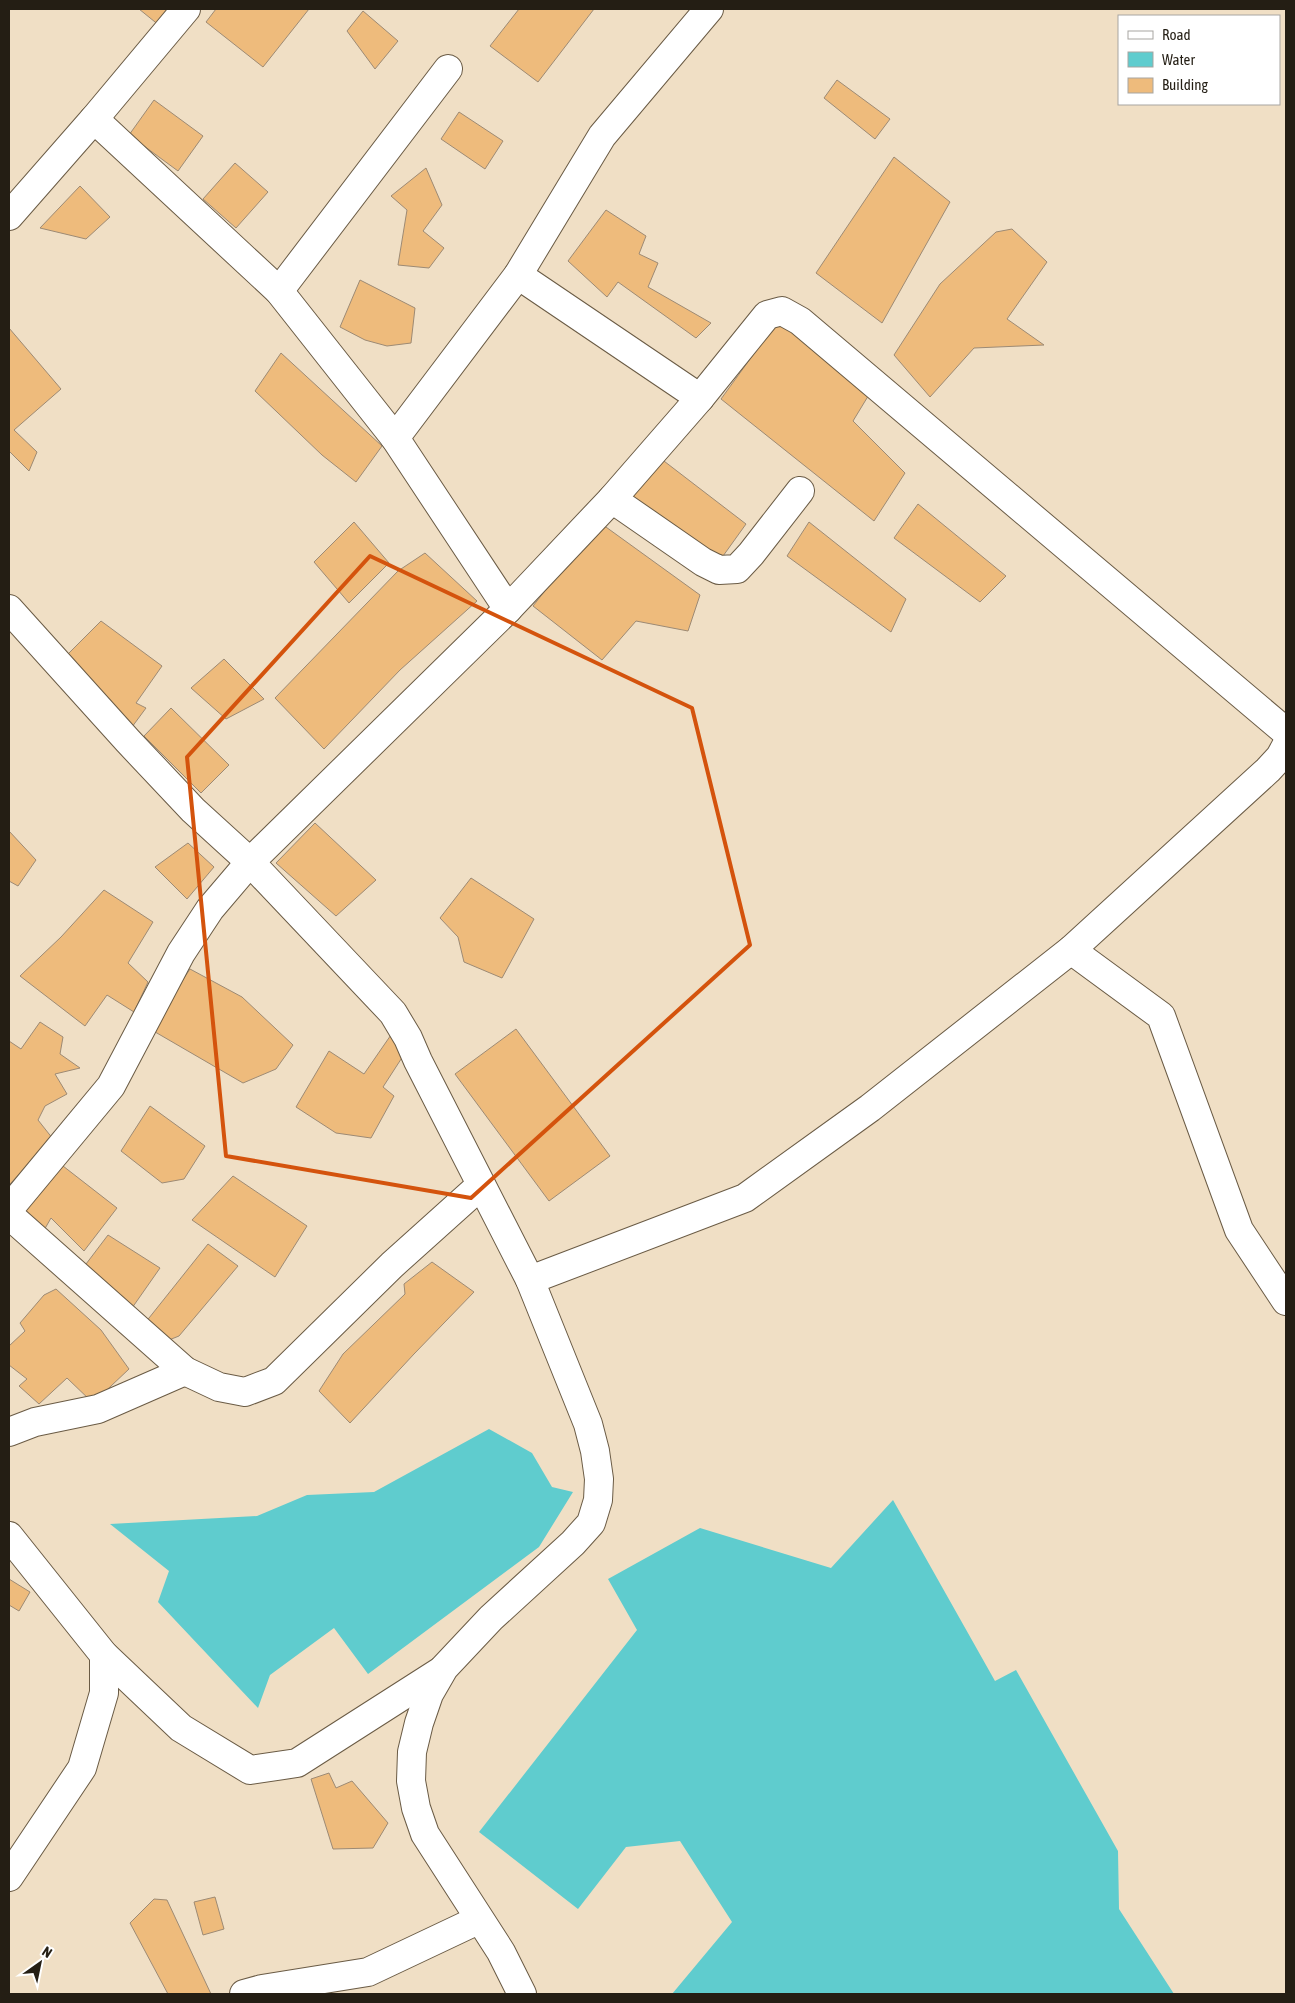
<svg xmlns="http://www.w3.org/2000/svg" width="1295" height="2003" font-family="'Asap Condensed',sans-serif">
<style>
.water{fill:#5fccce}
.building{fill:#eebb7c;stroke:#9d8a74}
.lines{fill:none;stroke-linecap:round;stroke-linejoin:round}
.minor-casing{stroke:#6a5b45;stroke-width:30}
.minor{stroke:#fff;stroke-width:28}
.marked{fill:none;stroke:#d4530d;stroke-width:4;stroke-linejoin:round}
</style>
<rect width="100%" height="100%" fill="#f0dfc5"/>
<g class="water">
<path d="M 489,1429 L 532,1453 L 552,1487 L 573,1492 L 539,1547 L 368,1674 L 334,1628 L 270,1675 L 258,1708 L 158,1602 L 169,1571 L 110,1524 L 257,1516 L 307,1495 L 374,1492 Z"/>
<path d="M 893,1500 L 995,1681 L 1016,1670 L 1118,1851 L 1119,1909 L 1174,1994 L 672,1994 L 732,1922 L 680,1841 L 626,1847 L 578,1909 L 479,1832 L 637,1630 L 608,1579 L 700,1528 L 831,1568 Z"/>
</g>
<g class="building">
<path d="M 139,9 L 174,9 L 160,26 Z"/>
<path d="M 216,9 L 309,9 L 263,67 L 206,22 Z"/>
<path d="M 519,9 L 594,9 L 538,82 L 490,46 Z"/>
<path d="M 363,11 L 398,41 L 375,69 L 347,31 Z"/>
<path d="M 837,80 L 890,119 L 875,139 L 824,98 Z"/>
<path d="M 154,100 L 203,136 L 178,171 L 129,135 Z"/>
<path d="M 459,112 L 503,141 L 485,169 L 441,139 Z"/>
<path d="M 894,157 L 950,202 L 882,323 L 816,273 Z"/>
<path d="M 235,163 L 268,192 L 236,228 L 203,199 Z"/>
<path d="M 426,168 L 442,205 L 423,231 L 444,248 L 429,268 L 398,265 L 407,210 L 391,196 Z"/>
<path d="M 80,186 L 110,217 L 86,239 L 40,228 Z"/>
<path d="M 606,210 L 646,236 L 639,254 L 658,263 L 648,287 L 711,323 L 696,338 L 618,282 L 607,297 L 568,261 Z"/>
<path d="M 1012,229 L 1047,262 L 1007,319 L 1044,345 L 974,348 L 930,397 L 894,355 L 940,284 L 996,232 Z"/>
<path d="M 360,280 L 415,308 L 411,343 L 387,346 L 365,340 L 340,327 Z"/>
<path d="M 774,326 L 790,327 L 870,393 L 853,421 L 905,473 L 874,521 L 721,399 Z"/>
<path d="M 9,328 L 61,389 L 14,430 L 37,452 L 29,471 L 9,451 Z"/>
<path d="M 281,353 L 382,446 L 356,482 L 322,455 L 255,391 Z"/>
<path d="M 660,458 L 746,524 L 718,563 L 628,500 Z"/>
<path d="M 918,504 L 1006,576 L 980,602 L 894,538 Z"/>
<path d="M 354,522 L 389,563 L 349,603 L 314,562 Z"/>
<path d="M 599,522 L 700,595 L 688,631 L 636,621 L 602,660 L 533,606 Z"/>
<path d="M 809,522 L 906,599 L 891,632 L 787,556 Z"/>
<path d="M 425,553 L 477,601 L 400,670 L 324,749 L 275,698 L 398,571 Z"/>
<path d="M 101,621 L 162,666 L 136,703 L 146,708 L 129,731 L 64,658 Z"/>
<path d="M 224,659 L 264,699 L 226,719 L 191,688 Z"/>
<path d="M 171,708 L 229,765 L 201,793 L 144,736 Z"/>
<path d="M 315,823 L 376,880 L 336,916 L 276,863 Z"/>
<path d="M 9,831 L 36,860 L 18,886 L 9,881 Z"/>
<path d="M 188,843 L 214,867 L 187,899 L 155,867 Z"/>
<path d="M 471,878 L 534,919 L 502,978 L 464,962 L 458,937 L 440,918 Z"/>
<path d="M 104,890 L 153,922 L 128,963 L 148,982 L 134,1012 L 107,995 L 85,1026 L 20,976 L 61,937 Z"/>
<path d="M 190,969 L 242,997 L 293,1045 L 276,1069 L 243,1083 L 150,1029 Z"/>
<path d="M 40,1022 L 63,1037 L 60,1054 L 80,1068 L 55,1074 L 67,1094 L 45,1106 L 38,1120 L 53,1139 L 9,1185 L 9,1041 L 21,1049 Z"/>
<path d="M 516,1029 L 610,1156 L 549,1201 L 455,1074 Z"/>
<path d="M 393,1032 L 405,1053 L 383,1087 L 394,1096 L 371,1138 L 336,1133 L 296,1107 L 329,1051 L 364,1074 Z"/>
<path d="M 150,1106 L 205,1146 L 184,1179 L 162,1183 L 121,1151 Z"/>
<path d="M 63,1166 L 117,1208 L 84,1251 L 51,1218 L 43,1232 L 24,1211 Z"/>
<path d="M 233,1176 L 307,1226 L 275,1277 L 192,1220 Z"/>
<path d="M 108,1235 L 160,1268 L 132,1308 L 83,1268 Z"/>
<path d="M 208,1244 L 238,1266 L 179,1336 L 164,1342 L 145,1323 Z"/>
<path d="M 432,1262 L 474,1292 L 414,1354 L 350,1423 L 319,1391 L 343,1354 L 405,1294 L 404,1284 Z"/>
<path d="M 56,1289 L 101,1330 L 129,1369 L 93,1403 L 67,1378 L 39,1404 L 19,1386 L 27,1379 L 9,1365 L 9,1346 L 25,1331 L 20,1323 L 44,1295 Z"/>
<path d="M 9,1579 L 30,1592 L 19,1611 L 9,1605 Z"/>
<path d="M 329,1773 L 336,1788 L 352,1781 L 388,1823 L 373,1848 L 333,1849 L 311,1779 Z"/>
<path d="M 215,1897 L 224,1929 L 203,1935 L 194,1902 Z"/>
<path d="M 154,1899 L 167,1900 L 211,1994 L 168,1994 L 130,1923 Z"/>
</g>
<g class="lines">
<g class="minor-casing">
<g id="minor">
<path d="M 94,119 L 279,291 L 395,438 L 508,609"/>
<path d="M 9,216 L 94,119 L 186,9"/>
<path d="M 518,275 L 700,398"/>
<path d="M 279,291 L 448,69"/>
<path d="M 395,438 L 518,275 L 602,136 L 709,9"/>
<path d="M 612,499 L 703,562 L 719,570 L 737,569 L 751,554 L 800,491"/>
<path d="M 9,609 L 128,741 L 193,810 L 250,862 L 393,1013 L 408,1038 L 418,1061 L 530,1280 L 588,1424 L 595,1451 L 599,1479 L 598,1500 L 591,1523 L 573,1543 L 491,1618 L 444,1668 L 429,1694 L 419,1723 L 412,1752 L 411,1781 L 416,1808 L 425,1834 L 501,1952 L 522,1994"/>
<path d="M 1071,950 L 1161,1016 L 1239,1230 L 1286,1301"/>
<path d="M 9,1209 L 111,1086 L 181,953 L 210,909 L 250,862 L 508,609 L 612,499 L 700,398 L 767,315 L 782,311 L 800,321 L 1286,732"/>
<path d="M 9,1215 L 185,1371 L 219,1387 L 245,1392 L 274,1381 L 392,1265 L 481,1185"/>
<path d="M 530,1280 L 745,1198 L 870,1108 L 1071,950 L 1268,770 L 1280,757 L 1286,746"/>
<path d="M 9,1432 L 35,1422 L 98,1409 L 185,1371"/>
<path d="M 9,1536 L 104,1655 L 181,1728 L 250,1770 L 297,1763 L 441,1671"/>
<path d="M 9,1877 L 82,1768 L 104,1693 L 104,1655"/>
<path d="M 244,1994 L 262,1989 L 368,1972 L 478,1920"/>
</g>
</g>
<use href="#minor" class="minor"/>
</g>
<path class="marked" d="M 370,556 L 692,708 L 750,945 L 471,1198 L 226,1156 L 187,757 Z"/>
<rect width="1295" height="2003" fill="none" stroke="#241e14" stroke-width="20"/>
<rect x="1118" y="15" width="162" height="90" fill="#ffffff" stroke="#a7a5a1"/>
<rect x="1128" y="31" width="25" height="8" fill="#ffffff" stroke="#a7a5a1"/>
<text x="1162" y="40" font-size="15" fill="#241e14">Road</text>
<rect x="1128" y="52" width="25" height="15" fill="#5fccce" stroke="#a7a5a1"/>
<text x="1162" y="65" font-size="15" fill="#241e14">Water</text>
<rect x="1128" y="78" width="25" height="15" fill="#eebb7c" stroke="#a7a5a1"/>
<text x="1162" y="90" font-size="15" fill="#241e14">Building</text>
<g transform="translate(40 1963) rotate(33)" stroke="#ffffff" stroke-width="4" paint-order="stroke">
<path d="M0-4L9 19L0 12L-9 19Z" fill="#241e14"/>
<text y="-8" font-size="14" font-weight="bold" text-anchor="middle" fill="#241e14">N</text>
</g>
</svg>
